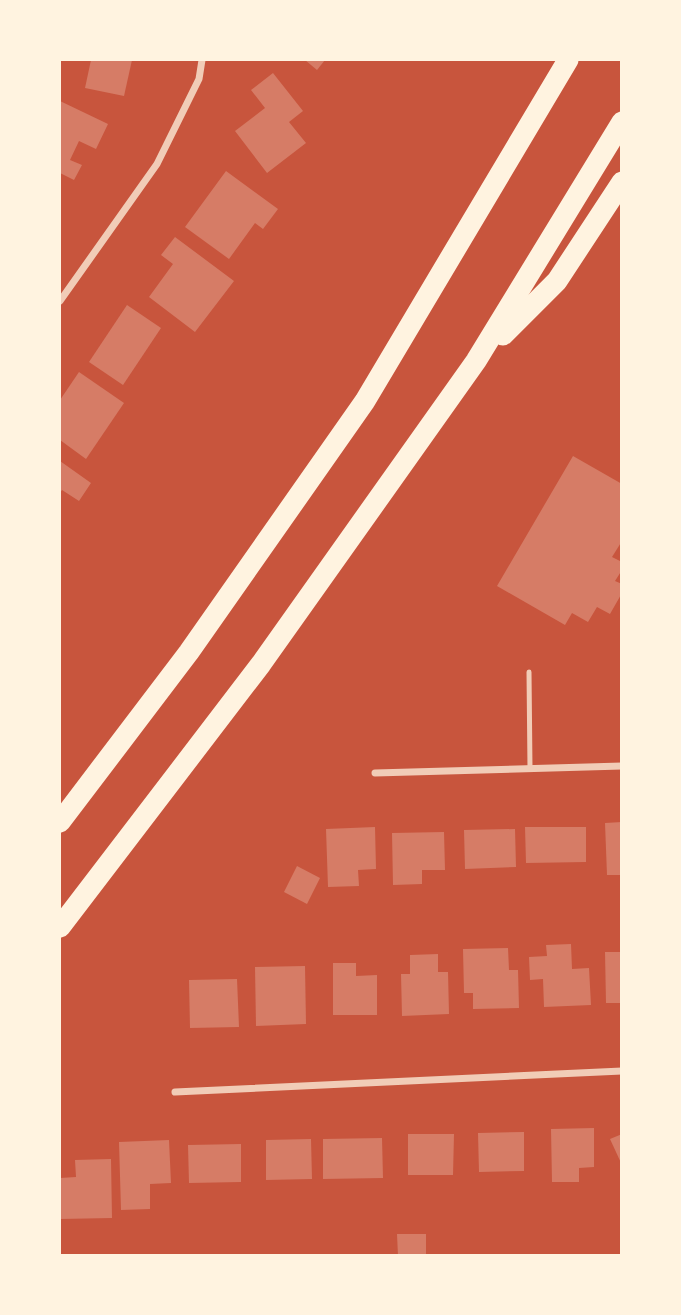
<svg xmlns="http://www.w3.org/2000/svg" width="681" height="1315" font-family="Spectral,serif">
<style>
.building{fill:#d67c66}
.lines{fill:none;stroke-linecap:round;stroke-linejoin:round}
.service{stroke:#f1ccb7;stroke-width:5}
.minor{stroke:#f1ccb7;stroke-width:7}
.motorway{stroke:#fff3e0;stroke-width:21}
</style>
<rect width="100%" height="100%" fill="#c8553d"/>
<g class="building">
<path d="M 91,60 L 132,60 L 124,96 L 85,88 Z"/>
<path d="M 305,60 L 325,60 L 317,70 Z"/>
<path d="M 273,73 L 303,111 L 289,122 L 306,143 L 267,173 L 235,131 L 265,108 L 251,90 Z"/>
<path d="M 60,101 L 108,124 L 96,149 L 79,141 L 70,160 L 82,165 L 74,180 L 60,173 Z"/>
<path d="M 226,171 L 278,209 L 263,229 L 255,223 L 229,259 L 185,227 Z"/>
<path d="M 175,237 L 234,281 L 195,332 L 149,297 L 173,264 L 161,255 Z"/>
<path d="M 127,305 L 161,328 L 123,385 L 89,362 Z"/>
<path d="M 79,372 L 124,403 L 86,459 L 60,440 L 60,400 Z"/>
<path d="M 573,456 L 622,484 L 622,541 L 612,557 L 622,562 L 622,570 L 615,581 L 622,584 L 622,593 L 610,614 L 597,607 L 588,622 L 572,613 L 565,625 L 497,586 Z"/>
<path d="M 60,461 L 91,483 L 79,501 L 62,490 L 60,493 Z"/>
<path d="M 622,822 L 622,875 L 607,875 L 605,823 Z"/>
<path d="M 375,827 L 376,869 L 358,870 L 359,886 L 328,887 L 326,829 Z"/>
<path d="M 525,827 L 586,827 L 586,862 L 526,863 Z"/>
<path d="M 515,829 L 516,867 L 465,869 L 464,830 Z"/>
<path d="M 444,832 L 445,870 L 422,870 L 422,884 L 393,885 L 392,833 Z"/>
<path d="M 297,866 L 320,878 L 307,904 L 284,892 Z"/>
<path d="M 571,944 L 572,969 L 589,968 L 591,1005 L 544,1007 L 543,979 L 530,980 L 529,957 L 547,956 L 546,945 Z"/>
<path d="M 508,948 L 509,970 L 518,970 L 519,1008 L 473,1009 L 473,993 L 464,993 L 463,949 Z"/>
<path d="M 605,952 L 622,952 L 622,1003 L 606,1003 Z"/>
<path d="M 438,954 L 438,972 L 448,972 L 449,1014 L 402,1016 L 401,974 L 410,974 L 410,955 Z"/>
<path d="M 333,963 L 356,963 L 356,976 L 377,975 L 377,1015 L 333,1015 Z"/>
<path d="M 305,966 L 306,1024 L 256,1026 L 255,967 Z"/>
<path d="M 237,979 L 239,1027 L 190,1028 L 189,980 Z"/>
<path d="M 594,1128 L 594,1167 L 579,1168 L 579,1182 L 552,1182 L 551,1129 Z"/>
<path d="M 524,1132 L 524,1171 L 479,1172 L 478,1133 Z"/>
<path d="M 408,1134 L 454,1134 L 453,1175 L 408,1175 Z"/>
<path d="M 622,1134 L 622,1165 L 610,1139 Z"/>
<path d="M 382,1138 L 383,1178 L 323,1179 L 323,1139 Z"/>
<path d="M 311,1139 L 312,1179 L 266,1180 L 266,1140 Z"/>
<path d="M 169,1140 L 171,1183 L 150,1184 L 150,1209 L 121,1210 L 119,1142 Z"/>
<path d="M 241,1144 L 241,1182 L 189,1183 L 188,1145 Z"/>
<path d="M 111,1159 L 112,1218 L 60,1219 L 60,1178 L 76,1177 L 75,1160 Z"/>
<path d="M 397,1234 L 426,1234 L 426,1256 L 398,1256 Z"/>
</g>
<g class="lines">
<path class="service" d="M 529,672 L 530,768"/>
<g class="minor">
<path d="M 60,301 L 157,164 L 199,79 L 202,60"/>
<path d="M 375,773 L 622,766"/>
<path d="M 175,1092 L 622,1071"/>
</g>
<g class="motorway">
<path d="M 503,335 L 557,281 L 622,182"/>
<path d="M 60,822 L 189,652 L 365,401 L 568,60"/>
<path d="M 60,927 L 261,664 L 476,361 L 622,122"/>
</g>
</g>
<rect width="681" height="1315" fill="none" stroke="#fff3e0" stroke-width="122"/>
</svg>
